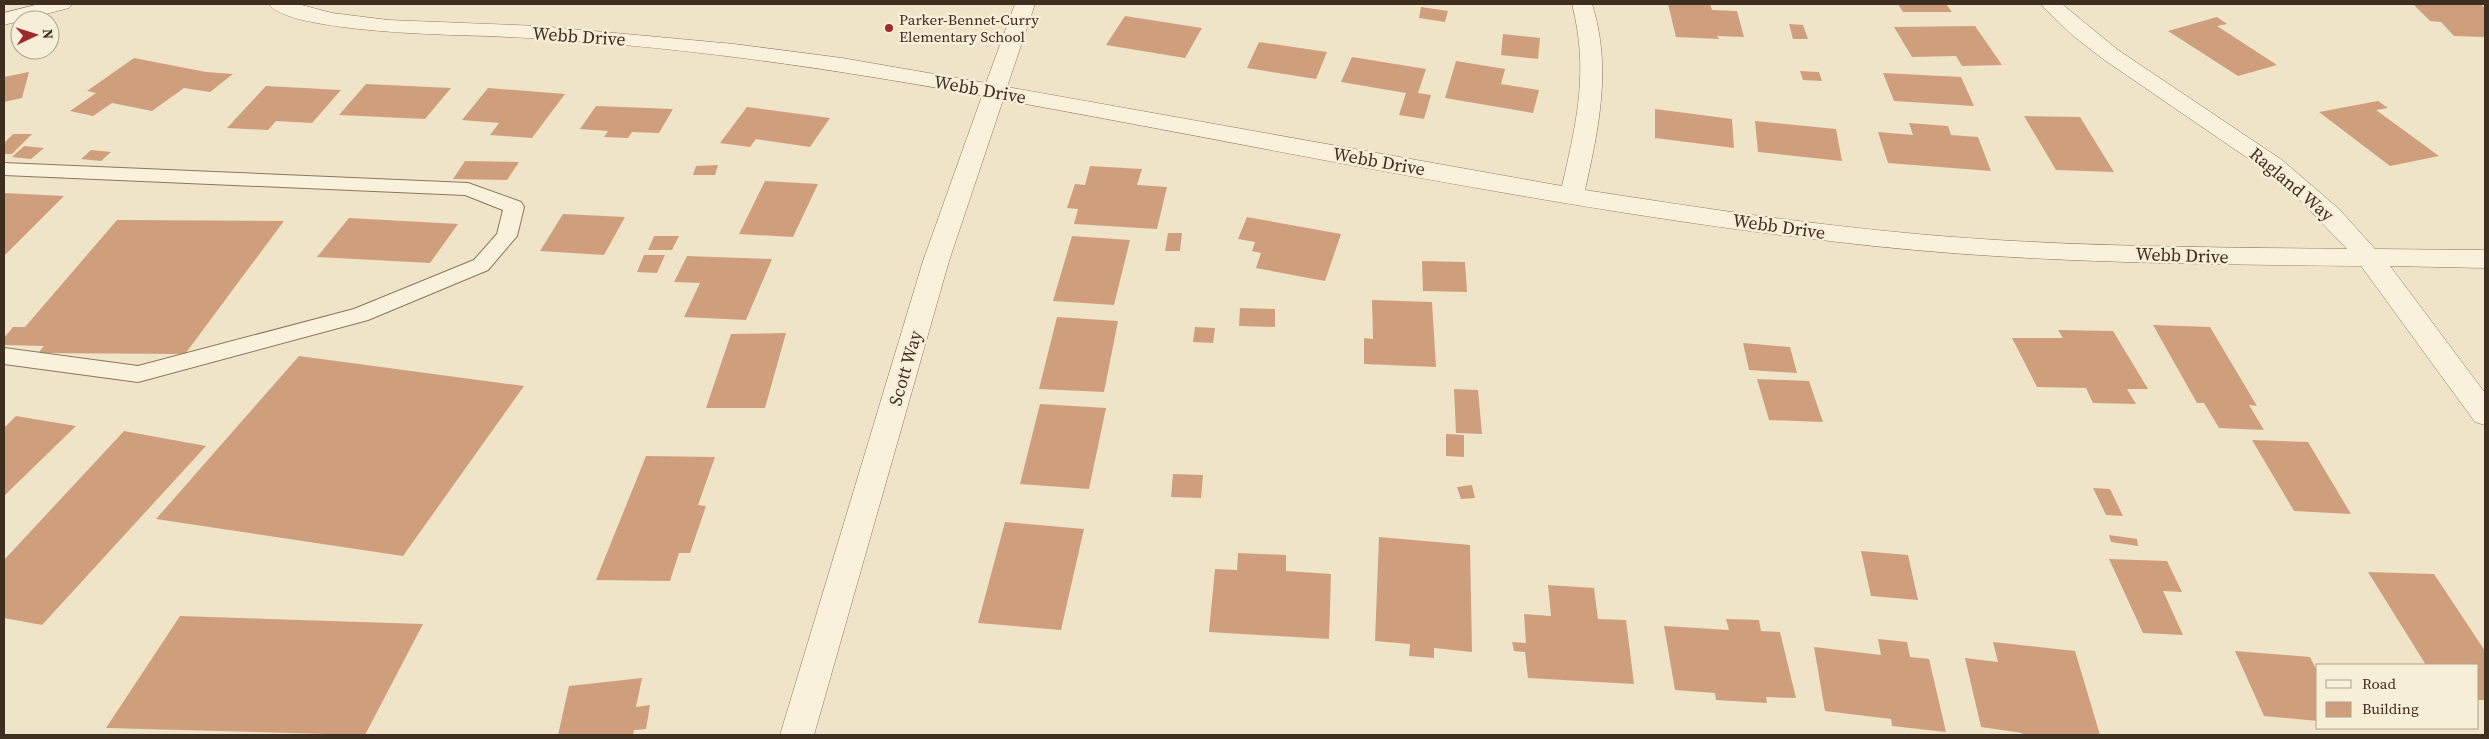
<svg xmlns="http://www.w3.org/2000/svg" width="2489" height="739" font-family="'Source Serif 4',serif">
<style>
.building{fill:#cf9f7d}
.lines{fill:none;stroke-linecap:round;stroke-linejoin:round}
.service-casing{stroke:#8d765c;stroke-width:2}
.minor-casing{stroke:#8d765c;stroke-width:1}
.service{fill:#faf1dc;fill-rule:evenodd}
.minor{fill:#faf1dc;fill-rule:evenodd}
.poi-dot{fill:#9e2a2b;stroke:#f7eed8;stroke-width:2}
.labels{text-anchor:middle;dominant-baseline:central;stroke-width:5;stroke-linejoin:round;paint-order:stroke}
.far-poi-label{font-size:15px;fill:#3d2e20;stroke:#f7eed8;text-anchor:start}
.street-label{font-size:18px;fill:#3d2e20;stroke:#f7eed8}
</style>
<rect width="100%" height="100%" fill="#f0e4c8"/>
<g class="building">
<path d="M 1668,4 L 1710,4 L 1712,10 L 1737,11 L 1744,37 L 1717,36 L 1719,39 L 1676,37 Z"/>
<path d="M 1898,4 L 1946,4 L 1952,12 L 1903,12 Z"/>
<path d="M 2413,4 L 2481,4 L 2485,8 L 2485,37 L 2454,36 L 2441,22 L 2430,21 Z"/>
<path d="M 1421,7 L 1448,11 L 1445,22 L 1419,18 Z"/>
<path d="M 1125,16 L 1202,28 L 1185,58 L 1106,45 Z"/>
<path d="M 2217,17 L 2227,24 L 2217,26 L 2277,65 L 2238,76 L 2168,31 Z"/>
<path d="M 1789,24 L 1803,25 L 1808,39 L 1793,39 Z"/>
<path d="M 1975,26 L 2002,65 L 1962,66 L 1956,56 L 1912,57 L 1894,27 Z"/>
<path d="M 1503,34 L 1540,38 L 1538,59 L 1501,55 Z"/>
<path d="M 1259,42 L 1327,52 L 1316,79 L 1247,68 Z"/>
<path d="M 1352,57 L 1426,69 L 1418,93 L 1431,95 L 1424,119 L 1399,115 L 1406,93 L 1341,82 Z"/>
<path d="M 134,58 L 206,72 L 233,74 L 210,92 L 184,88 L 152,111 L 112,103 L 93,116 L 70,111 L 96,93 L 87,91 Z"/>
<path d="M 1456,61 L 1505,69 L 1501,84 L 1539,90 L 1533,113 L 1445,98 Z"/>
<path d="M 1800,71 L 1819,72 L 1822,81 L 1803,80 Z"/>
<path d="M 29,72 L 22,98 L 4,102 L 4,77 Z"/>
<path d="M 1883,73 L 1961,77 L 1974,106 L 1894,101 Z"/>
<path d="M 366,84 L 451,88 L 425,119 L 339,115 Z"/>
<path d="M 266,86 L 341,90 L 312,123 L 276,121 L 268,130 L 227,128 Z"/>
<path d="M 488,88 L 565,94 L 532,138 L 490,135 L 499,123 L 462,120 Z"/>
<path d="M 2378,101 L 2388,108 L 2376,110 L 2439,156 L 2390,166 L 2319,112 Z"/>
<path d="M 596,106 L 673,109 L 659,133 L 632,132 L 628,138 L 604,137 L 608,131 L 580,129 Z"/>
<path d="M 747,107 L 830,118 L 810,147 L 756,139 L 750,147 L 720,143 Z"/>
<path d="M 1655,109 L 1732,119 L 1734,148 L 1655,138 Z"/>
<path d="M 2024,116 L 2080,117 L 2114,172 L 2056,170 Z"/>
<path d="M 1755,121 L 1836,129 L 1842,161 L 1758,152 Z"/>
<path d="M 1909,123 L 1948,126 L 1951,135 L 1978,137 L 1991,171 L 1888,163 L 1878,132 L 1913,135 Z"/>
<path d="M 13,134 L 32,134 L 12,154 L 4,154 L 4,143 Z"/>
<path d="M 24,146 L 44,148 L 31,159 L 12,157 Z"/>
<path d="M 91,150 L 111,152 L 101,161 L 81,159 Z"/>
<path d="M 465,161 L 519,162 L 507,180 L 453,179 Z"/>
<path d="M 718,165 L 715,175 L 693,175 L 696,166 Z"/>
<path d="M 1090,166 L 1142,169 L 1137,185 L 1167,187 L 1157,229 L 1074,224 L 1078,209 L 1067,208 L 1075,184 L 1085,185 Z"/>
<path d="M 765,181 L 818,184 L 793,237 L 739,234 Z"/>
<path d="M 4,193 L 64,196 L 4,256 Z"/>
<path d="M 563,214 L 625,217 L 604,255 L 540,251 Z"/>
<path d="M 1247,217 L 1341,234 L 1325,281 L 1256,268 L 1261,253 L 1252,251 L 1255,242 L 1238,239 Z"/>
<path d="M 349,218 L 458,224 L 430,263 L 317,257 Z"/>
<path d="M 117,220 L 284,221 L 185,354 L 38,353 L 44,346 L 4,345 L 4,338 L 13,327 L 25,327 Z"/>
<path d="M 1168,233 L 1182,233 L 1180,251 L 1165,251 Z"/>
<path d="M 654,236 L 679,236 L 672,250 L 648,250 Z"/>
<path d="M 1072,236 L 1130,240 L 1114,305 L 1053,301 Z"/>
<path d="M 644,255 L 665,255 L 657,273 L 637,272 Z"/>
<path d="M 687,256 L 772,259 L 746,320 L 684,317 L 700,283 L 674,282 Z"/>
<path d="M 1422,261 L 1465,262 L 1467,292 L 1423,291 Z"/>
<path d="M 1372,300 L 1432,302 L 1436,367 L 1364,364 L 1364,338 L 1373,339 Z"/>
<path d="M 1240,308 L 1275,309 L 1275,327 L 1239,326 Z"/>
<path d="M 1057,317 L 1118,321 L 1104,392 L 1039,389 Z"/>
<path d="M 2153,325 L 2210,327 L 2257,406 L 2249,405 L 2264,430 L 2219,428 L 2204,403 L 2197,403 Z"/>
<path d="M 1195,327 L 1215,328 L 1213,343 L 1193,342 Z"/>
<path d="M 2058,330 L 2113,331 L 2148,389 L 2127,389 L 2136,404 L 2093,403 L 2086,388 L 2037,387 L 2012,338 L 2063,338 Z"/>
<path d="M 786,333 L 765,408 L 706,408 L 731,334 Z"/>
<path d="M 1743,343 L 1790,347 L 1797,373 L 1749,370 Z"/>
<path d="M 299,356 L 524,386 L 403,556 L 156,519 Z"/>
<path d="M 1757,379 L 1809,381 L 1823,422 L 1769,420 Z"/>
<path d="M 1454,389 L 1478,390 L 1482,434 L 1456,433 Z"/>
<path d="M 1040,404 L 1106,408 L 1089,489 L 1020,484 Z"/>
<path d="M 16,416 L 76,426 L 4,496 L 4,428 Z"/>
<path d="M 124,431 L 206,446 L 42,625 L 4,618 L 4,560 Z"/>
<path d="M 1446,434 L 1464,435 L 1464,457 L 1446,456 Z"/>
<path d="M 2252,440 L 2308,442 L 2351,514 L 2294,511 Z"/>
<path d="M 646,456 L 715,457 L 698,505 L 706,506 L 690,553 L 679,553 L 670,581 L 596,580 Z"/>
<path d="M 1173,474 L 1203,475 L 1201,498 L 1171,497 Z"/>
<path d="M 1472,485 L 1475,498 L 1461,499 L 1457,487 Z"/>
<path d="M 2093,488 L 2110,489 L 2123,516 L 2106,515 Z"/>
<path d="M 1005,522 L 1084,529 L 1061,630 L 978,623 Z"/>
<path d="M 2109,535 L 2137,539 L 2138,546 L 2111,542 Z"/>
<path d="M 1379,537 L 1470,545 L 1472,652 L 1434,648 L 1434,658 L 1409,656 L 1410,644 L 1375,641 Z"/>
<path d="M 1861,551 L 1908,555 L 1918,600 L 1871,596 Z"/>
<path d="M 1238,553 L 1286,555 L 1286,571 L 1331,574 L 1329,639 L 1209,632 L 1215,569 L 1237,570 Z"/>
<path d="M 2109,559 L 2167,561 L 2182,592 L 2163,591 L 2183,635 L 2143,633 Z"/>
<path d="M 2368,572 L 2434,574 L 2485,651 L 2485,700 L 2478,700 L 2478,665 L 2426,665 Z"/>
<path d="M 1548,585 L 1594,588 L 1598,619 L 1626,620 L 1634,684 L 1528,678 L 1525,652 L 1514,651 L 1512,642 L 1526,643 L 1524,614 L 1551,616 Z"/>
<path d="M 180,616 L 423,624 L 365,735 L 106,728 Z"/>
<path d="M 1726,619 L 1759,620 L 1761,631 L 1780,632 L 1796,698 L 1766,697 L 1767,703 L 1716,700 L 1715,693 L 1675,690 L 1664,626 L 1729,630 Z"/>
<path d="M 1878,639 L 1907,642 L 1910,657 L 1929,659 L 1946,732 L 1892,726 L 1891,719 L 1825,711 L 1814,647 L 1881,655 Z"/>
<path d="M 1993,642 L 2075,651 L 2100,735 L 2023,735 L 2022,733 L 1981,727 L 1965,658 L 1998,662 Z"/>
<path d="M 2235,651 L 2310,657 L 2318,673 L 2318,721 L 2264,716 Z"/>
<path d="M 642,678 L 636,707 L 650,705 L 646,729 L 634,730 L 633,735 L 558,735 L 569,686 Z"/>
</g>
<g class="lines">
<g class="service-casing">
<path id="service" d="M 4,163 L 468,183 L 521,202 L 524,207 L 517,236 L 488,270 L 368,320 L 138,382 L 4,364 L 4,348 L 138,366 L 354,309 L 474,260 L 497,234 L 503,210 L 465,195 L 4,175 Z"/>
</g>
<g class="minor-casing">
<g id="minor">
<path d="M 39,4 L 72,4 L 69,8 L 4,25 L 4,13 Z"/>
<path d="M 269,4 L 298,4 L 332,13 L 388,20 L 539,26 L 734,44 L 842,58 L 986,83 L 1015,4 L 1035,4 L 1007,87 L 1562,186 C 1577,120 1589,71 1572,4 L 1592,4 C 1612,67 1599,127 1585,190 C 1695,207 1805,224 1917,234 C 2060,247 2204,247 2347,249 L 2295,195 L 2265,170 L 2103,59 L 2072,35 L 2040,4 L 2062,4 L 2118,50 L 2282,160 L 2339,209 L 2375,249 L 2485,250 L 2485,268 L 2390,266 L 2485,393 L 2485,425 L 2475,422 L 2361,266 C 2187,264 2012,263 1838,242 C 1558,210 1281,150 1003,100 L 949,261 L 814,735 L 780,735 L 923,261 L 982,96 C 807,64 630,39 452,35 C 422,34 283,29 269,4 Z"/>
</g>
</g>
<use href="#service" class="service"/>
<use href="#minor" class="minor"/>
</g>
<circle class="poi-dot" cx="889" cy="28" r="5"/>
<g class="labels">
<g class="far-poi-label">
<text x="899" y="19">Parker-Bennet-Curry<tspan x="899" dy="17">Elementary School</tspan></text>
</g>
<g class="street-label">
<text transform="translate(579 36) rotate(4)">Webb Drive</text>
<text transform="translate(980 89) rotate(10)">Webb Drive</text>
<text transform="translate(1379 161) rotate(10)">Webb Drive</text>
<text transform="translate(2292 184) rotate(40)">Ragland Way</text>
<text transform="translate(1779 226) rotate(8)">Webb Drive</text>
<text transform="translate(2182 255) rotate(2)">Webb Drive</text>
<text transform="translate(905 368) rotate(-74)">Scott Way</text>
</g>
</g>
<rect width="2489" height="739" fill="none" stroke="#3d2e20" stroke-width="10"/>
<rect x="2316" y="664" width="162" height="65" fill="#f7eed8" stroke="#ada18e"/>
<rect x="2326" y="680" width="25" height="8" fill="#faf1dc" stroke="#ada18e"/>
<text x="2362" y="689" font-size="15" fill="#3d2e20">Road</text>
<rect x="2326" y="702" width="25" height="15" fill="#cf9f7d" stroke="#ada18e"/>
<text x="2362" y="714" font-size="15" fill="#3d2e20">Building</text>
<g transform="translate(35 35) rotate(86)"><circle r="24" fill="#f7eed8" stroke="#ada18e"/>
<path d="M0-4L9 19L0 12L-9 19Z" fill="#9e2a2b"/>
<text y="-8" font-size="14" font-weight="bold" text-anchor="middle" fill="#3d2e20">N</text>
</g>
</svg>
